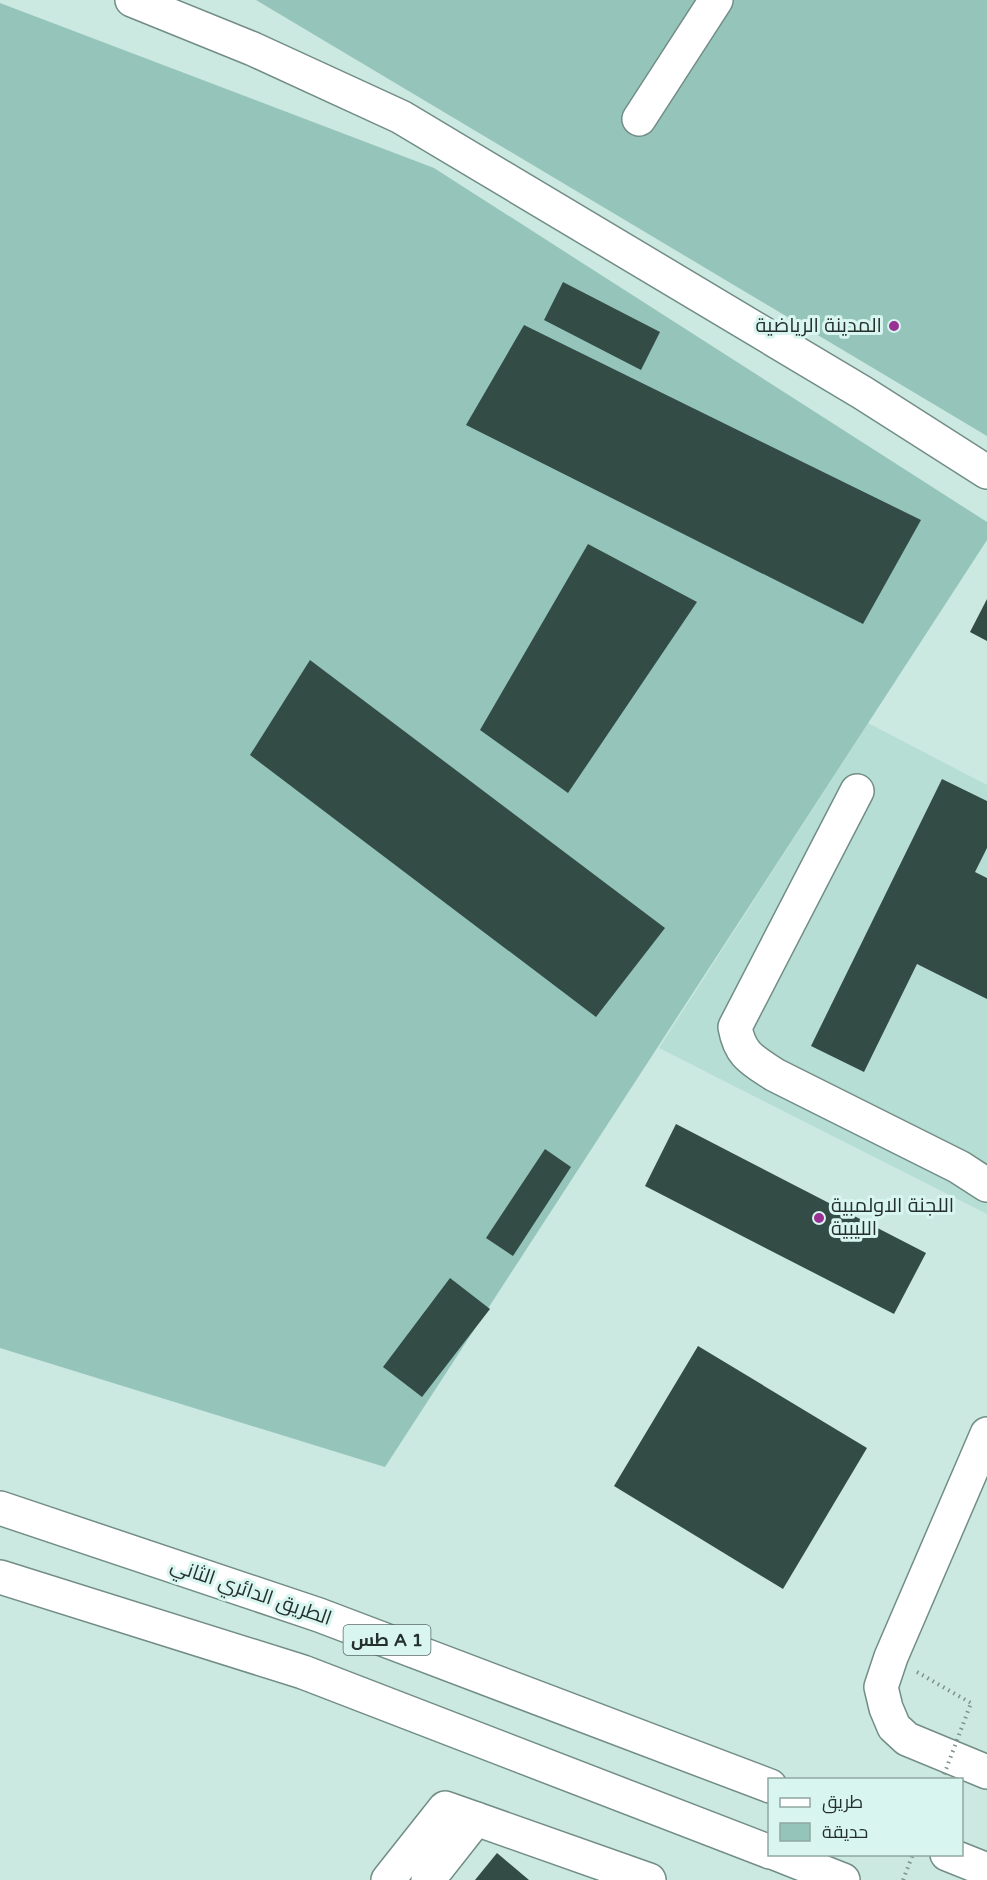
<svg xmlns="http://www.w3.org/2000/svg" width="987" height="1880" font-family="'Varela Round',Cairo,sans-serif">
<style>
.built{fill:#b7ded5}
.green{fill:#95c5ba}
.building{fill:#334c46}
.lines{fill:none;stroke-linecap:round;stroke-linejoin:round}
.minor-casing{stroke:#728d86;stroke-width:36}
.highway-casing{stroke:#728d86;stroke-width:36}
.path{stroke:#7e928d;stroke-width:4;stroke-dasharray:1.5 4.5;stroke-linecap:butt}
.minor{stroke:#fff;stroke-width:33}
.highway{stroke:#fff;stroke-width:33}
.path-bridge{stroke:#7e928d;stroke-width:4;stroke-dasharray:1.5 4.5;stroke-linecap:butt}
.poi-dot{fill:#993195;stroke:#d8f6ef;stroke-width:2}
.labels{text-anchor:middle;dominant-baseline:central;stroke-width:6;stroke-linejoin:round;paint-order:stroke}
.shield{fill:#d8f6ef;stroke:#5b6b67;stroke-width:1.5}
.shield-label{font-size:18px;font-weight:bold;fill:#25302d}
.poi-label{font-size:20px;fill:#25302d;stroke:#d8f6ef;text-anchor:end}
.street-label{font-size:20px;fill:#25302d;stroke:#d8f6ef}
</style>
<rect width="100%" height="100%" fill="#cbe8e1"/>
<path class="built" d="M 868,723 L 987,785 L 987,1214 L 659,1048 Z"/>
<g class="green">
<path d="M 256,0 L 987,0 L 987,436 Z"/>
<path d="M 0,3 L 434,168 L 987,522 L 987,540 L 385,1467 L 0,1348 Z"/>
</g>
<g class="building">
<path d="M 563,282 L 660,332 L 641,370 L 544,320 Z"/>
<path d="M 524,325 L 921,520 L 863,624 L 466,425 Z"/>
<path d="M 588,544 L 697,602 L 568,793 L 480,730 Z"/>
<path d="M 987,599 L 987,641 L 970,632 Z"/>
<path d="M 310,660 L 665,928 L 596,1017 L 250,755 Z"/>
<path d="M 942,779 L 987,801 L 987,848 L 975,872 L 987,878 L 987,999 L 917,964 L 864,1072 L 811,1046 Z"/>
<path d="M 676,1124 L 926,1253 L 894,1314 L 645,1186 Z"/>
<path d="M 545,1149 L 571,1167 L 513,1256 L 486,1238 Z"/>
<path d="M 450,1278 L 490,1309 L 422,1397 L 383,1367 Z"/>
<path d="M 698,1346 L 867,1448 L 783,1589 L 614,1486 Z"/>
<path d="M 497,1853 L 529,1880 L 475,1880 Z"/>
</g>
<g class="lines">
<g class="minor-casing">
<g id="minor">
<path d="M 132,0 L 253,49 L 401,117 L 863,393 L 987,472"/>
<path d="M 639,119 L 716,0"/>
<path d="M 857,791 L 735,1027 C 740,1055 752,1060 775,1075 L 959,1167 L 987,1185"/>
<path d="M 987,1434 L 891,1657 L 881,1687 L 886,1708 L 894,1727 L 907,1739 L 987,1772"/>
<path d="M 388,1880 L 445,1808 L 649,1880"/>
<path d="M 428,1880 L 476,1819"/>
</g>
</g>
<g class="highway-casing">
<g id="highway">
<path d="M 0,1508 L 319,1615 L 770,1786"/>
<path d="M 0,1577 L 303,1672 L 770,1852"/>
<path d="M 777,1854 L 843,1880"/>
<path d="M 947,1854 L 987,1870"/>
</g>
</g>
<g class="path">
<path d="M 917,1672 L 971,1703"/>
<path d="M 903,1880 L 913,1854"/>
</g>
<use href="#minor" class="minor"/>
<use href="#highway" class="highway"/>
<path class="path-bridge" d="M 942,1780 L 971,1703"/>
</g>
<g class="poi-dot">
<circle cx="894" cy="326" r="6"/>
<circle cx="819" cy="1218" r="6"/>
</g>
<g class="labels">
<rect class="shield" x="343.5" y="1625" width="87" height="30" rx="4.5"/>
<g class="shield-label">
<text x="387" y="1640">طس A 1</text>
</g>
<g class="poi-label">
<text x="882" y="326">المدينة الرياضية</text>
<text x="831" y="1206" text-anchor="start">اللجنة الاولمبية<tspan x="831" dy="23">الليبية</tspan></text>
</g>
<g class="street-label">
<text transform="translate(251 1592) rotate(19)">الطريق الدائري الثاني</text>
</g>
</g>
<rect x="768" y="1778" width="195" height="78" fill="#d8f6ef" stroke="#90a7a1" stroke-width="1.5"/>
<rect x="780" y="1798" width="30" height="9" fill="#ffffff" stroke="#90a7a1" stroke-width="1.5"/>
<text x="822" y="1808" font-size="18" fill="#25302d">طريق</text>
<rect x="780" y="1823" width="30" height="18" fill="#95c5ba" stroke="#90a7a1" stroke-width="1.5"/>
<text x="822" y="1838" font-size="18" fill="#25302d">حديقة</text>
</svg>
